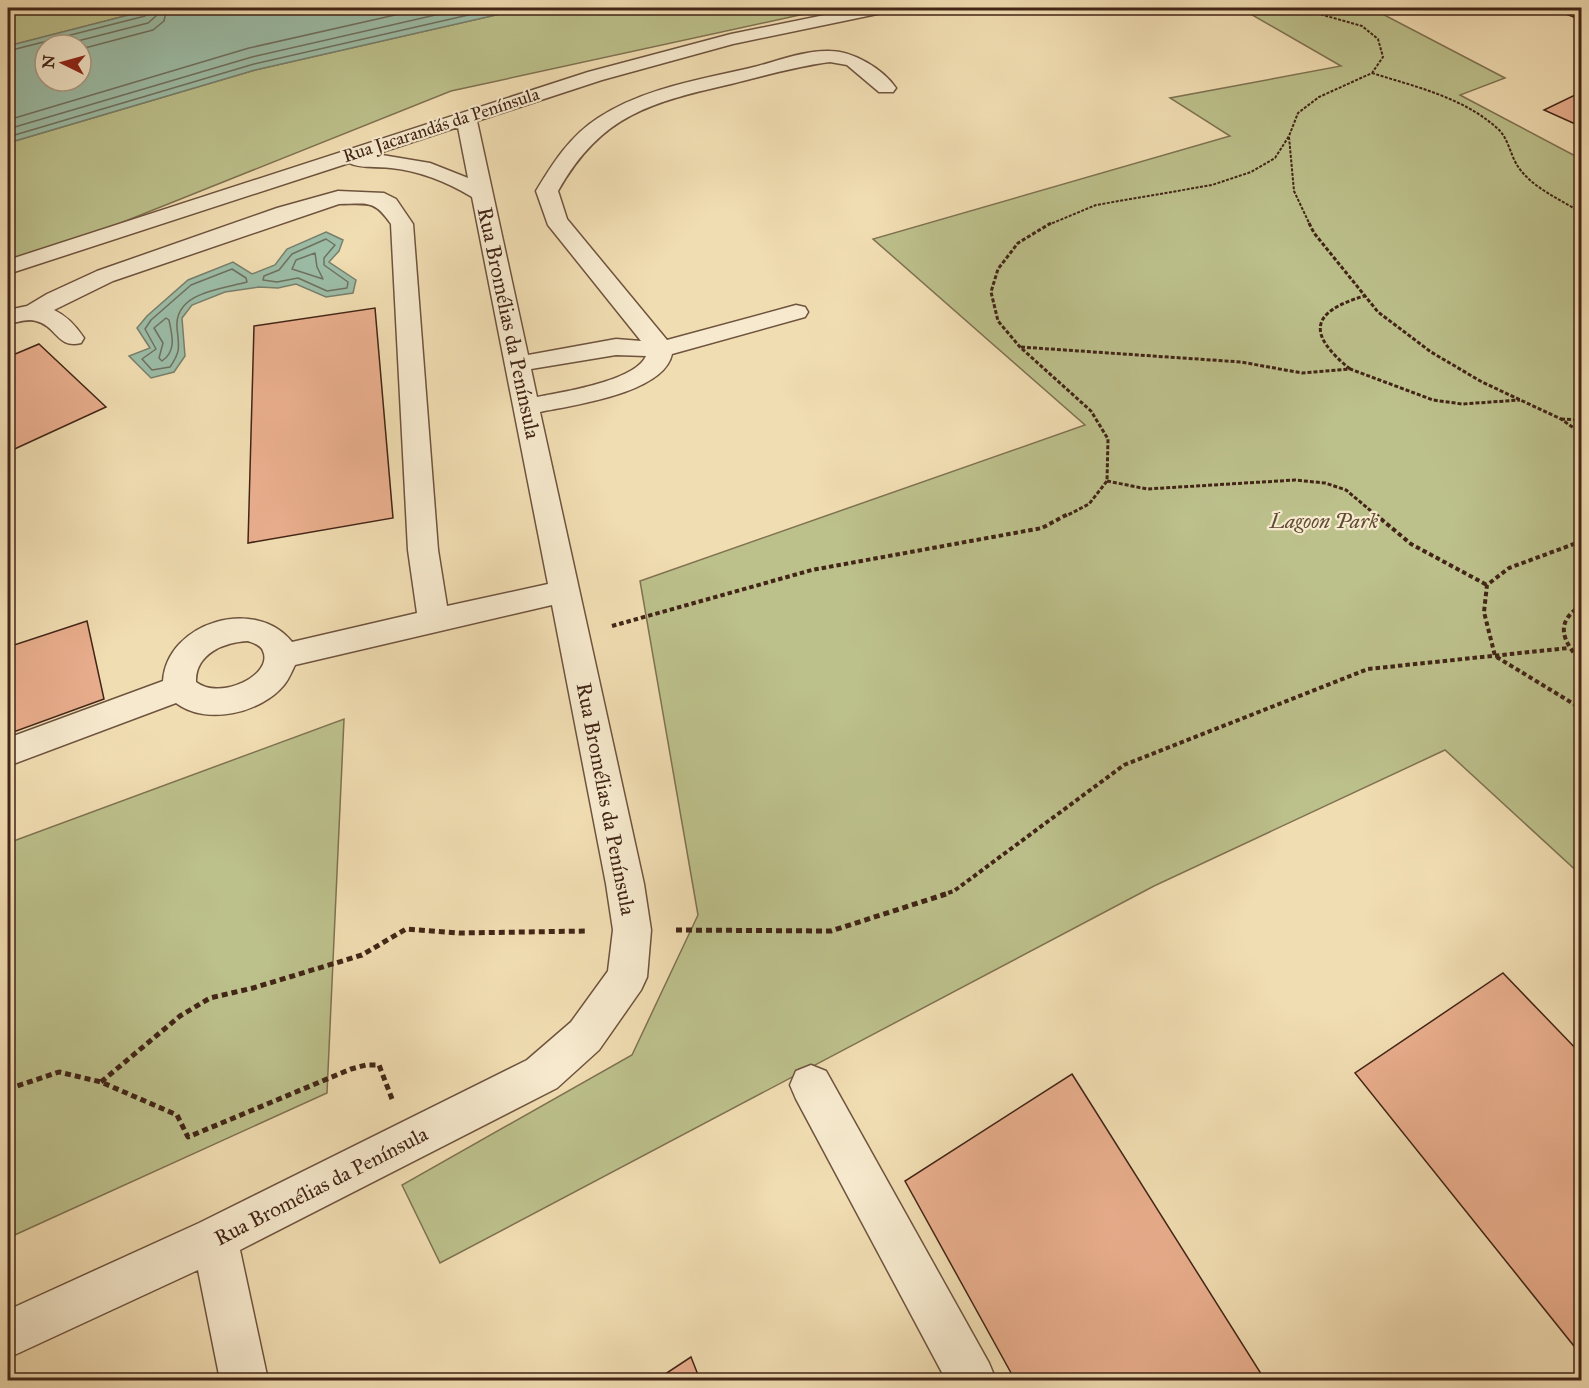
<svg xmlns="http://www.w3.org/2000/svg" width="1589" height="1388" font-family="'IM FELL Great Primer',serif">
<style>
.green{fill:#bcc08b;stroke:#7f7251;stroke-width:1.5}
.water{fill:#9cbda7;stroke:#78806d;stroke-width:1.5;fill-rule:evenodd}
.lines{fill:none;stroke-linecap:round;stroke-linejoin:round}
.shore{stroke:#6f715f;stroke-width:1.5}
.building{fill:#e9ae8d;stroke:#422517;stroke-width:1.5}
.minor-casing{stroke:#6e533e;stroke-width:3}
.path-far3{stroke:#422517;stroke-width:2;stroke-dasharray:3 1.5;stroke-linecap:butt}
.path-far2{stroke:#422517;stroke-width:3;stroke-dasharray:4 2;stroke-linecap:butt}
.path-far1{stroke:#422517;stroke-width:4;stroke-dasharray:4.5 3;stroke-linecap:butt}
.path{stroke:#422517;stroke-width:5;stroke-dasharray:6 4;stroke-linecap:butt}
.minor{fill:#f6e9cd;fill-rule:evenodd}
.labels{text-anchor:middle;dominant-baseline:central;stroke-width:4.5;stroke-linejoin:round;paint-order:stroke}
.far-street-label{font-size:18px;fill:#422517;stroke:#f6e9cd}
.street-label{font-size:21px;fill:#422517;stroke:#f6e9cd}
.park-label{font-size:21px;font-style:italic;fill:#604c34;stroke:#f6e9cd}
</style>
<rect width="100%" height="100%" fill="#f1ddb2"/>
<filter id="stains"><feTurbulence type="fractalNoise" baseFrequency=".00333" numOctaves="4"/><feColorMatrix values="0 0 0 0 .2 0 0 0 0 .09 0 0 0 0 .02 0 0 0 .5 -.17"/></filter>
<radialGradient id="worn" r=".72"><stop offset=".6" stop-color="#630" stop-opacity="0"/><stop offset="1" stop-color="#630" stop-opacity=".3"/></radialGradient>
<g class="green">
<path d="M 8,8 L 156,8 L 8,46 Z"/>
<path d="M 526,8 L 832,8 L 451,91 L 8,268 L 8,143 L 255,70 Z"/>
<path d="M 1240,8 L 1371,8 L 1505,78 L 1460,95 L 1581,159 L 1581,875 L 1445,750 L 1154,886 L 440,1263 L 402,1185 L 632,1055 L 698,915 L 640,581 L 1085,425 L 873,239 L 1230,136 L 1170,98 L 1341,66 Z"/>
<path d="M 344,719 L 327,1093 L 8,1238 L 8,843 Z"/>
</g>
<g class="water">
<path d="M 156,8 L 526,8 L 255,70 L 8,143 L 8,46 ZM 45,45 L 81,45 L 81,81 L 45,81 Z"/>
<path d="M 326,232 L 343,240 L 339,251 L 329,262 L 356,280 L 353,293 L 326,297 L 296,284 L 278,288 L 259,287 L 225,292 L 192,305 L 182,318 L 185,356 L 174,372 L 151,378 L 129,356 L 150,348 L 137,328 L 147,316 L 188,280 L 233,262 L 252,274 L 275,265 L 287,249 Z"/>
</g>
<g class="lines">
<g class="shore">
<path d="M 62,45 L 148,23 L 156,16 L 158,8"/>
<path d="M 81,49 L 153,30 L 164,21 L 167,8"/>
<path d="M 8,51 L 145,16 L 149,13 L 150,8"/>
<path d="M 8,120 L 249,48 L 426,8"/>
<path d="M 8,129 L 252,57 L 466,8"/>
<path d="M 8,137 L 254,64 L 499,8"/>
<path d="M 326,239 L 335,245 L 324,258 L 324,265 L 348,282 L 347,288 L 327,291 L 298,278 L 277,282 L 263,280 L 264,276 L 279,270 L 292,254 Z"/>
<path d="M 315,253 L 317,267 L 323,279 L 292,269 L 296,260 Z"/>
<path d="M 232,269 L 246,278 L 247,282 C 222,289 174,292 177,328 C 179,347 181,351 170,367 L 152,370 L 142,359 L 156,349 L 145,329 L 151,320 L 191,285 Z"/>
<path d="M 166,318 L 169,320 C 172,335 177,351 162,361 L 159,358 L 163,343 L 154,328 Z"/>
</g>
</g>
<g class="building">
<path d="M 1549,8 L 1582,8 L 1582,20 Z"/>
<path d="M 1577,94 L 1582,96 L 1582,127 L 1544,110 Z"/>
<path d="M 375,308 L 393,518 L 248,543 L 254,326 Z"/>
<path d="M 39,344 L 106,407 L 8,452 L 8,357 Z"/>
<path d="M 87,621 L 104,699 L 8,734 L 8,647 Z"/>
<path d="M 1503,973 L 1582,1055 L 1582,1356 L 1355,1073 Z"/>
<path d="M 1072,1074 L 1265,1380 L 1015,1380 L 905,1181 Z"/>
<path d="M 691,1357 L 700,1380 L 656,1380 Z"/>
</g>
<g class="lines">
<g class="minor-casing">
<g id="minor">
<path d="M 859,8 L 891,8 L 888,12 L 882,13 L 733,44 L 602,80 L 477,121 L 528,355 L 616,339 L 641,341 L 548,225 L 536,191 C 553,163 570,136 598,118 C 645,87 705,79 758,66 C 780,60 807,50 830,51 C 853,51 883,69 896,88 L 893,92 L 879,92 L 847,65 L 830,62 C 798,66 767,75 735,83 C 653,102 602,113 558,191 L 567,219 L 667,340 L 796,305 L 805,307 L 808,312 L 805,317 L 672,354 C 664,393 574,405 540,412 L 644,884 L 651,930 L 647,977 L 641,990 L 599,1050 L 557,1088 L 240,1250 L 268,1380 L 220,1380 L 198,1270 L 8,1358 L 8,1310 L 199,1223 L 527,1060 L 571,1022 L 608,971 L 613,930 L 606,884 L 552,605 L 295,665 C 292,671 289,679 284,685 C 261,713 206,726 176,703 L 8,766 L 8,738 L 163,681 C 167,622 256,596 292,642 L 417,613 L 408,550 L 391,224 C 374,199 367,204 339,204 L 113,281 L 54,310 C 67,316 76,326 84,338 L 81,343 C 57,349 57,326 36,321 C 27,318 16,323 8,324 L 8,310 L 27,306 L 47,294 L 97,271 L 277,208 L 338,191 L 384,193 L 396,199 L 413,224 L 438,550 L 447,606 L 548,584 L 472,197 C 447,182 420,171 391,168 C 378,166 360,169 349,163 L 8,274 L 8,260 L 588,72 L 731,34 ZM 458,127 L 468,178 L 430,163 L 376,154 ZM 616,355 L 646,356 C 635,381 563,392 537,397 L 531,369 ZM 248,641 C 253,643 261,645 263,651 C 274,675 220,701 196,682 C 195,654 224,642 248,641 Z"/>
<path d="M 811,1065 L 826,1071 L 989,1363 L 996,1380 L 946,1380 L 796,1099 L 790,1085 L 796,1071 Z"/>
</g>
</g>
<g class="path-far3">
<path d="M 1372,73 C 1416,87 1462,97 1497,128 C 1509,138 1510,156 1519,168 C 1533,188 1561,200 1582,213"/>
<path d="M 1289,137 L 1294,191 L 1310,225"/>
<path d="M 1048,225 L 1096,205 L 1212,185 L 1251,172 L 1275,158 L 1289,136 L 1298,113 L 1319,97 L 1372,73 L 1383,57 L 1378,39 L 1362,26 L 1298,8"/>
</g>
<g class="path-far2">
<path d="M 1051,223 L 1018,243 L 998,269 L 991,292 L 998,321 L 1020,347 L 1091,411 L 1108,439 L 1107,481 L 1089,504 L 1066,516"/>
<path d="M 1309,223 L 1314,233 L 1378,312 L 1431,352 L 1482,382 L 1561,419 L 1582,434"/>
<path d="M 1021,347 L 1241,362 L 1302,373 L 1350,369 L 1433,400 L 1462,404 L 1520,400"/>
<path d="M 1350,369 C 1306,333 1311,312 1364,296"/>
<path d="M 1561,419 L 1582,420"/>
<path d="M 1107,481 L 1147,489 L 1295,480 L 1325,483 L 1346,490 L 1377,516"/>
</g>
<g class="path-far1">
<path d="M 1375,514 L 1411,544 L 1487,585"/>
<path d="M 1582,541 L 1509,568 L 1487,585 L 1484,612 L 1495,656 L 1582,709"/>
<path d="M 1582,605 C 1553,623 1563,641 1582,663"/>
<path d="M 612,626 L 812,570 L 1042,528 L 1068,514"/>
<path d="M 941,895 L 954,891 L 1124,765 L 1368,669 L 1568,648"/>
</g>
<g class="path">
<path d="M 676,930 L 831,931 L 946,894"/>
<path d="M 101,1082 L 180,1016 L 210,998 L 253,988 L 362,955 L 406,929 L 459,933 L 587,931"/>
<path d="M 8,1089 L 59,1072 L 101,1082 L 177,1115 L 188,1137 L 351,1069 L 366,1065 L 379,1065 L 392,1099"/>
</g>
<use href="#minor" class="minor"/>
</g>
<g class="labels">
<g class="far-street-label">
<text transform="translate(441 125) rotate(-18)">Rua Jacarandás da Península</text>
</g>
<g class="street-label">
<text transform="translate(509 323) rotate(78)">Rua Bromélias da Península</text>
<text transform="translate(606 799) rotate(79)">Rua Bromélias da Península</text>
<text transform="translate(321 1186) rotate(-27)">Rua Bromélias da Península</text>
</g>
<g class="park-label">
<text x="1324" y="521">Lagoon Park</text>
</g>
</g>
<rect width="1589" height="1388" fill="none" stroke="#f1ddb2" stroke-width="30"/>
<rect x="9" y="9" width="1571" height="1370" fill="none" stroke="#422517" stroke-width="3"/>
<rect x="15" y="15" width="1559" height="1358" fill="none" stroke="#422517" stroke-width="1.5"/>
<g transform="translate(63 63) rotate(275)"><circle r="28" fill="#f6e9cd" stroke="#ae9b84" stroke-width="1.5"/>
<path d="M0-4.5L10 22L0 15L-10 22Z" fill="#8f2418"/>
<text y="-9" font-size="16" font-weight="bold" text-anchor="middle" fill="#422517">N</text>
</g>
<rect width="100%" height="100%" filter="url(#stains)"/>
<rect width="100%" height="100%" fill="url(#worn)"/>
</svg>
